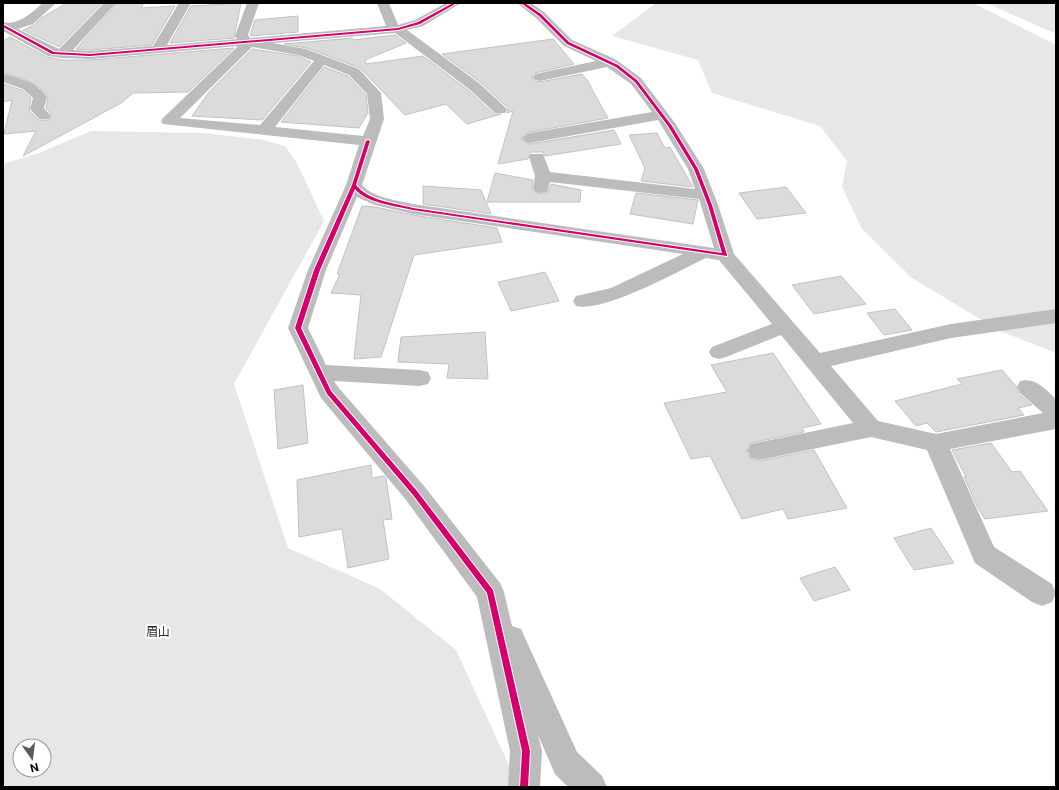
<svg xmlns="http://www.w3.org/2000/svg" width="1059" height="790" font-family="Inter,'Noto Sans JP',sans-serif">
<style>
.green{fill:#e7e7e7;fill-rule:evenodd}
.building{fill:#dbdbdb;stroke:#c2c2c2}
.lines{fill:none;stroke-linecap:round;stroke-linejoin:round}
.minor{fill:#bcbcbc;fill-rule:evenodd}
.cycleway-casing{stroke:#fff;stroke-width:2}
.cycleway{fill:#d6006c;fill-rule:evenodd}
.labels{text-anchor:middle;dominant-baseline:central;stroke-width:4;stroke-linejoin:round;paint-order:stroke}
.near-park-label{font-size:12px;fill:#2b2b2b;stroke:#fff}
</style>
<rect width="100%" height="100%" fill="#fff"/>
<g class="green">
<path d="M 656,3 L 973,3 L 1056,45 L 1056,353 L 1000,331 L 912,278 L 862,229 L 842,187 L 847,161 L 820,126 L 712,93 L 698,60 L 612,36 Z"/>
<path d="M 986,3 L 1049,3 L 1056,5 L 1056,32 L 1054,33 Z"/>
<path d="M 91,131 L 205,133 L 264,140 L 285,146 L 296,161 L 324,221 L 234,384 L 288,548 L 380,589 L 456,650 L 519,787 L 3,787 L 3,164 L 39,153 ZM 20,746 L 44,746 L 44,770 L 20,770 Z"/>
</g>
<g class="building">
<path d="M 67,3 L 102,3 L 59,47 L 23,30 L 34,25 L 41,18 Z"/>
<path d="M 117,3 L 144,3 L 141,8 L 175,6 L 152,45 L 90,50 L 76,49 Z"/>
<path d="M 241,3 L 234,38 L 170,43 L 191,6 Z"/>
<path d="M 298,16 L 298,32 L 251,36 L 250,35 L 255,20 Z"/>
<path d="M 395,35 L 406,43 L 365,60 L 366,64 L 423,56 L 468,90 L 494,114 L 501,114 L 467,124 L 446,104 L 405,115 L 360,68 L 307,48 L 284,44 L 352,38 L 353,40 Z"/>
<path d="M 10,37 L 47,57 L 62,60 L 90,60 L 234,48 L 188,92 L 133,93 L 121,103 L 23,156 L 36,131 L 4,134 L 12,100 L 3,102 L 3,84 L 22,90 L 31,98 L 29,110 L 38,120 L 49,120 L 52,116 L 46,108 L 48,96 L 39,87 L 22,78 L 3,73 L 3,41 Z"/>
<path d="M 553,39 L 574,64 L 535,73 L 532,76 L 534,81 L 540,82 L 582,74 L 587,80 L 608,118 L 530,132 L 524,134 L 521,139 L 530,144 L 614,130 L 621,144 L 545,156 L 543,152 L 531,152 L 528,159 L 498,164 L 513,111 L 507,113 L 508,109 L 506,106 L 480,82 L 442,54 Z"/>
<path d="M 252,49 L 298,56 L 311,62 L 262,120 L 192,116 L 209,92 Z"/>
<path d="M 324,67 L 348,76 L 366,95 L 368,113 L 359,128 L 281,122 Z"/>
<path d="M 657,133 L 665,148 L 670,147 L 693,187 L 641,181 L 645,168 L 629,135 Z"/>
<path d="M 495,173 L 533,180 L 532,189 L 535,193 L 547,193 L 551,184 L 581,190 L 580,202 L 487,202 Z"/>
<path d="M 423,186 L 481,190 L 491,214 L 423,204 Z"/>
<path d="M 786,187 L 806,213 L 757,219 L 739,193 Z"/>
<path d="M 636,193 L 698,200 L 693,224 L 630,214 Z"/>
<path d="M 362,206 L 375,207 L 413,215 L 497,228 L 502,242 L 414,255 L 381,357 L 354,359 L 361,295 L 331,293 L 340,274 L 337,274 Z"/>
<path d="M 545,272 L 559,301 L 511,311 L 498,282 Z"/>
<path d="M 841,276 L 866,304 L 814,314 L 792,285 Z"/>
<path d="M 895,309 L 912,330 L 884,335 L 867,313 Z"/>
<path d="M 485,332 L 488,379 L 447,378 L 449,364 L 398,362 L 401,337 Z"/>
<path d="M 773,353 L 821,424 L 802,428 L 804,432 L 751,443 L 746,452 L 751,459 L 759,461 L 814,450 L 847,508 L 788,519 L 783,509 L 742,519 L 710,456 L 691,459 L 664,403 L 727,392 L 711,365 Z"/>
<path d="M 1002,370 L 1016,386 L 1019,394 L 1032,405 L 1018,408 L 1024,415 L 936,432 L 927,423 L 916,426 L 895,401 L 962,384 L 957,379 Z"/>
<path d="M 303,385 L 308,443 L 278,449 L 274,390 Z"/>
<path d="M 991,443 L 1012,472 L 1020,471 L 1048,511 L 985,519 L 978,508 L 964,477 L 966,477 L 952,450 Z"/>
<path d="M 371,465 L 372,478 L 384,476 L 386,478 L 392,519 L 383,520 L 389,559 L 348,568 L 342,529 L 299,537 L 297,480 Z"/>
<path d="M 931,528 L 954,563 L 914,570 L 894,538 Z"/>
<path d="M 835,567 L 850,590 L 814,601 L 800,578 Z"/>
</g>
<g class="lines">
<g class="minor">
<path d="M 43,3 L 56,3 L 33,24 L 18,29 L 59,49 L 104,3 L 116,3 L 73,50 L 90,51 L 153,46 L 179,3 L 191,3 L 167,45 L 237,39 L 235,36 L 247,3 L 259,3 L 248,35 L 250,38 L 386,26 L 377,3 L 389,3 L 398,25 L 415,20 L 446,3 L 461,3 L 423,26 L 407,30 L 479,83 L 505,107 L 507,110 L 505,113 L 495,113 L 469,89 L 395,33 L 273,43 L 306,49 L 359,69 L 381,93 L 384,119 L 362,185 C 374,198 396,200 413,204 L 714,248 L 699,199 L 550,182 L 547,192 L 541,193 L 535,192 L 533,188 L 535,176 L 529,157 L 531,154 L 543,154 L 550,172 L 695,189 L 688,169 L 658,120 L 530,143 L 525,141 L 522,138 L 525,135 L 530,133 L 652,112 L 631,84 L 607,67 L 540,81 L 535,80 L 533,77 L 535,74 L 596,61 L 564,46 L 536,18 L 517,3 L 531,3 L 544,12 L 572,40 L 615,59 L 641,78 L 675,123 L 704,169 L 718,205 L 734,254 L 820,353 L 951,324 L 1056,309 L 1056,323 L 951,338 L 831,366 L 878,421 L 936,434 L 1043,413 L 1020,393 L 1017,387 L 1020,381 C 1036,377 1045,389 1056,399 L 1056,429 L 950,449 L 994,547 L 1052,584 L 1056,593 L 1052,602 L 1042,606 L 1032,602 L 975,563 L 927,450 L 871,437 L 759,460 L 751,458 L 747,451 L 751,444 L 853,423 L 781,335 L 726,357 L 719,359 L 712,357 L 709,352 L 712,347 L 772,324 L 719,260 L 706,258 C 678,271 604,313 576,306 L 573,301 L 576,296 L 611,288 L 683,254 L 413,214 L 375,205 L 357,197 L 326,270 L 308,328 L 326,365 L 420,370 L 428,372 L 431,378 L 428,384 L 420,386 L 334,381 L 338,387 L 424,486 L 500,583 L 504,592 L 512,626 L 521,629 L 577,752 L 602,776 L 607,787 L 568,787 L 555,774 L 538,735 L 542,751 L 540,787 L 508,787 L 510,751 L 477,597 L 406,500 L 321,398 L 288,328 L 308,270 L 346,185 L 359,145 L 163,124 L 161,121 L 163,118 L 238,46 L 90,59 L 62,58 L 48,56 L 3,31 L 3,22 C 19,26 32,12 43,3 ZM 252,47 L 298,55 L 314,61 L 260,125 L 180,118 ZM 324,65 L 349,75 L 367,94 L 370,119 L 363,136 L 275,127 Z"/>
<path d="M 3,74 C 20,78 37,82 47,97 L 44,108 L 51,116 L 49,119 L 39,119 L 30,109 L 33,98 L 23,89 L 3,82 Z"/>
</g>
<g class="cycleway-casing">
<g id="cycleway">
<path d="M 453,3 L 457,3 L 420,24 L 398,30 L 90,56 L 52,54 L 3,27 L 3,25 L 4,25 L 54,52 L 90,54 L 398,28 L 418,22 Z"/>
<path d="M 521,3 L 525,3 L 541,14 L 569,42 L 618,65 L 637,80 L 672,126 L 698,169 L 712,205 L 727,255 L 727,256 L 413,210 C 396,206 366,203 355,189 L 320,270 L 301,328 L 331,391 L 417,491 L 493,590 L 530,751 L 528,787 L 520,787 L 522,751 L 487,593 L 413,495 L 327,394 L 295,328 L 314,270 L 352,185 L 366,141 L 368,140 L 370,141 L 356,185 C 369,201 394,203 413,208 L 722,253 L 708,205 L 694,169 L 668,126 L 635,82 L 616,67 L 567,44 L 539,16 Z"/>
</g>
</g>
<use href="#cycleway" class="cycleway"/>
</g>
<g class="labels">
<g class="near-park-label">
<text x="158" y="631">眉山</text>
</g>
</g>
<rect width="1059" height="790" fill="none" stroke="#000000" stroke-width="8"/>
<g transform="translate(32 758) rotate(166)"><circle r="19" fill="#ffffff" stroke="#999999"/>
<path d="M0-3L7 15L0 10L-7 15Z" fill="#595959"/>
<text y="-6" font-size="11" font-weight="bold" text-anchor="middle" fill="#000000">N</text>
</g>
</svg>
